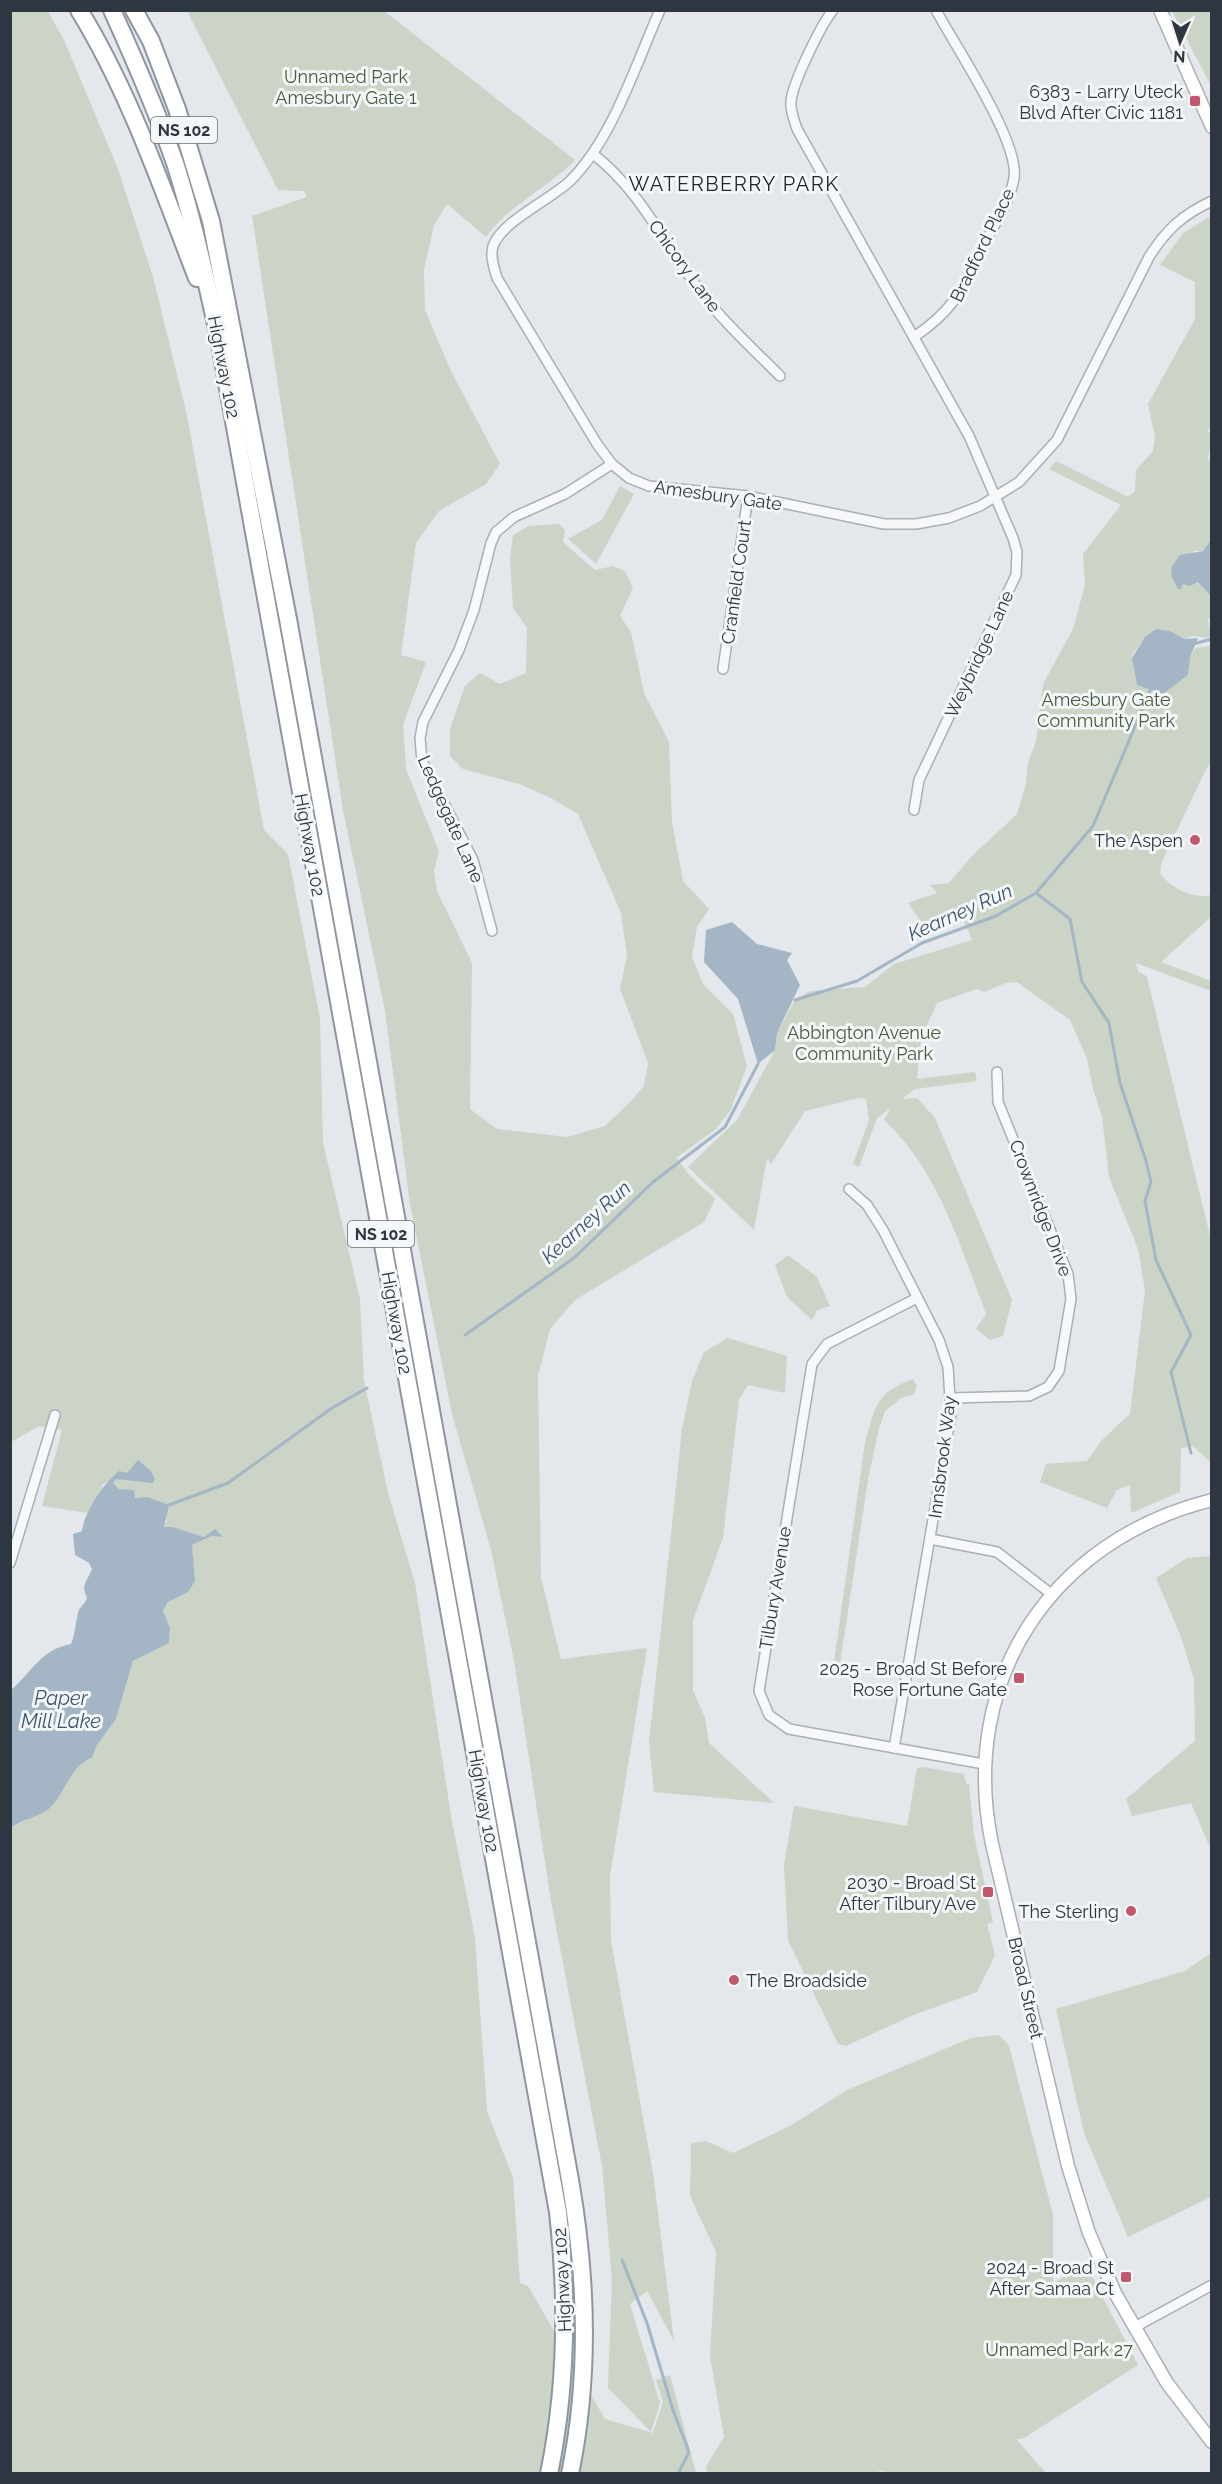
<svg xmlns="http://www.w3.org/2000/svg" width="1222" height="2484" font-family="Raleway,sans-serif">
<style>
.green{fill:#cbd4c7}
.water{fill:#a4b6c6}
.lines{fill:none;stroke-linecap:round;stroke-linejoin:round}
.stream{stroke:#a4b6c6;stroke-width:3}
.street-casing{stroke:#aaaeb5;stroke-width:12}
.secondary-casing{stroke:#aaaeb5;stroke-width:15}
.highway-casing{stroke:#8d96a0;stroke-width:20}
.street{stroke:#f7f8f9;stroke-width:9}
.secondary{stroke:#fff;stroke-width:12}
.highway{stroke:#fff;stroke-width:16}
.poi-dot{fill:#c1586e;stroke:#f4f6f8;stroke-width:2}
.labels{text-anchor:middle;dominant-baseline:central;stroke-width:6;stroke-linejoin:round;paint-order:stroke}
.shield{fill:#f4f6f8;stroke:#697078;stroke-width:1.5}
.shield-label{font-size:16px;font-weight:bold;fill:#2e3641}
.park-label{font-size:18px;fill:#445c3d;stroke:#f4f6f8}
.poi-label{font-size:18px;fill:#2e3641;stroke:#f4f6f8;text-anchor:end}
.street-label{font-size:18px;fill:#2e3641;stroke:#f4f6f8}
.neighbourhood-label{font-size:20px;letter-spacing:1.5px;fill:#202733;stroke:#f4f6f8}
.water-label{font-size:20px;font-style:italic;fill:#3c5771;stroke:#f4f6f8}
</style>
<rect width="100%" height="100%" fill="#e4e7eb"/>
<g class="green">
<path d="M 47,10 L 64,40 L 118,169 L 153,277 L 186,411 L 264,830 L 288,854 L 320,1019 L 323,1143 L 360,1299 L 364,1380 L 388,1493 L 415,1583 L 452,1822 L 475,1938 L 487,2111 L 513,2178 L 520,2283 L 528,2286 L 605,2419 L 653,2433 L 663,2402 L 656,2380 L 670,2375 L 696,2473 L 11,2473 L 10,1828 L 52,1807 L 63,1785 L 84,1760 L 92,1758 L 97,1745 L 116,1719 L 133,1661 L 169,1643 L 170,1628 L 163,1612 L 168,1602 L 194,1581 L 192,1545 L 212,1536 L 222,1537 L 211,1532 L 204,1537 L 173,1527 L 164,1527 L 167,1520 L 142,1497 L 135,1498 L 130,1490 L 119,1489 L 113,1483 L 116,1479 C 132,1477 134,1485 153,1475 L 151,1471 L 127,1474 L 103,1484 L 100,1494 L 87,1513 L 42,1506 L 62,1430 L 39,1426 L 11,1442 L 10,11 Z"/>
<path d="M 187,11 L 384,11 L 575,160 C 549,187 506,207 486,237 L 447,204 L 434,225 L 424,270 L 425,310 L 450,369 L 500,464 L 486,484 L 439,511 L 416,543 L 401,655 L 426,662 L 403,725 L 406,769 L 439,851 L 434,871 L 437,891 L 472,963 L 470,1109 L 497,1129 L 567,1137 L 605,1126 L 634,1098 L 644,1085 L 648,1063 L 620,989 L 627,955 L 621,913 L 578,814 L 551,798 L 519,784 L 463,769 L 450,756 L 450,729 L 465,686 L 480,673 L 500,684 L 526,673 L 527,628 L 513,608 L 510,559 L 513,535 L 529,526 L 559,524 L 565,530 L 563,542 L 595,570 L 613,566 L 625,571 L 633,588 L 620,616 L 631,632 L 644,693 L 669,742 L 672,822 L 683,881 L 709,909 L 697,927 L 692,957 L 703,984 L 733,1014 L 747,1066 L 731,1109 L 716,1129 L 676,1158 L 690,1176 L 715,1199 L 704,1222 L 575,1300 L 550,1329 L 538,1376 L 541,1578 L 561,1659 L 647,1648 L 610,1876 L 611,1941 L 653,2173 L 674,2341 L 647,2291 L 630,2304 L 660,2403 L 651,2432 L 608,2388 L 612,2279 L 602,2166 L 551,1901 L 514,1661 L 491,1550 L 452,1414 L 410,1204 L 385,1011 L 343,810 L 252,216 L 307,197 L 304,191 L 278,190 Z"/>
<path d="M 1172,11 L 1211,11 L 1211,86 Z"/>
<path d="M 1211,216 L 1212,426 L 1207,431 L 1212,434 L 1208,458 L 1212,468 L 1211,540 L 1203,551 L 1193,551 L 1183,584 L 1198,582 L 1211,596 L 1211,619 L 1208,618 L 1211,638 L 1193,636 L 1185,639 L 1170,631 L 1148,634 L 1132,655 L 1137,685 L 1165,693 L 1171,686 L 1184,679 L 1190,657 L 1195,648 L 1211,646 L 1211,763 L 1206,769 L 1161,864 L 1160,874 C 1173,889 1192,899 1211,895 L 1211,917 L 1161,962 L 1211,981 L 1211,991 L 1136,963 L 1138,971 L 1147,977 L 1211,1240 L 1211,1463 L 1193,1446 L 1181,1448 L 1180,1492 L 1131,1513 L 1130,1485 L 1117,1490 L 1107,1508 L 1040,1482 L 1046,1464 L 1087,1461 L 1102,1440 L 1130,1414 L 1145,1290 L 1138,1249 L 1109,1177 L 1102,1117 L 1093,1089 L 1087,1059 L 1070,1020 L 1017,982 L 1006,983 L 984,992 L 977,989 L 937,1003 L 921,1039 L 917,1079 L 975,1072 L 977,1081 L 915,1089 L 902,1099 L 917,1098 L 935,1118 L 1012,1300 L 1003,1336 L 990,1340 L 976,1329 L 986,1314 C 960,1246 939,1171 884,1120 L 891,1108 L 877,1118 L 859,1167 L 853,1164 L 869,1120 L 866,1099 L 859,1098 L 805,1111 L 771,1164 L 768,1159 L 766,1163 L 754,1230 L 688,1167 L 737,1120 L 775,1050 L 777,1033 L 795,1000 L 810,991 L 865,987 L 894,964 L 972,940 L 963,919 L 922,924 L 908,903 L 937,893 L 930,885 L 949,883 L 973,855 L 1017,814 L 1026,783 L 1028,762 L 1036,742 L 1043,684 L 1073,629 L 1085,585 L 1083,554 L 1121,505 L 1049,469 L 1056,461 L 1128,497 L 1135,491 L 1136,470 L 1153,451 L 1155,437 L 1148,404 L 1195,319 L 1195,282 L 1160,265 L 1183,233 Z"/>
<path d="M 620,486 L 634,494 L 596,564 L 568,539 L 602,520 Z"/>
<path d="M 788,1255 L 817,1277 L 830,1306 L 817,1310 L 812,1320 L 787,1297 L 775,1265 Z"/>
<path d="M 728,1338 L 787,1356 L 785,1393 L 748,1385 L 739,1399 L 723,1538 L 693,1620 L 693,1690 L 705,1718 L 709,1743 L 774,1803 L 654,1792 L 649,1743 L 682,1429 L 692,1381 L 704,1352 Z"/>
<path d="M 913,1379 L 917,1386 L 914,1394 L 901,1398 L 885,1411 L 878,1432 L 868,1480 L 839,1670 L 833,1669 L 865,1443 C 875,1407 876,1392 913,1379 Z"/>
<path d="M 1211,1556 L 1212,1556 L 1211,1850 L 1191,1803 L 1132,1816 L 1126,1799 L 1195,1741 L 1194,1679 L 1180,1634 L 1156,1578 L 1187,1558 Z"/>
<path d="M 923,1767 L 964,1774 L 966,1784 L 969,1784 L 974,1835 L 993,1922 L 987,1924 L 995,1955 L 977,1992 L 911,2016 L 846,2046 L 838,2044 L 788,1940 L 784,1865 L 794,1806 L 907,1826 L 917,1768 Z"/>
<path d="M 1211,1953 L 1211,2197 L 1128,2237 L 1084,2133 L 1056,2009 L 1185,1971 Z"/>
<path d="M 999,2035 L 1009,2046 L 1053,2215 L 1053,2284 L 1085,2263 L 1138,2365 L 1024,2438 L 1016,2439 L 1046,2473 L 902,2474 L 879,2471 L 876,2474 L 708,2473 L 706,2467 L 724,2437 L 710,2356 L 716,2252 L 690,2196 L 691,2143 L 706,2141 L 733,2153 L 790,2126 L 847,2090 L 971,2038 Z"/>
</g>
<g class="water">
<path d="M 1211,540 L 1211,596 L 1198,582 L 1190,586 L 1183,584 L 1181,589 L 1178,589 L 1171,575 L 1172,566 L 1180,555 L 1203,551 Z"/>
<path d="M 1156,629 L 1170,631 L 1185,639 L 1198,638 L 1190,657 L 1188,675 L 1163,694 L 1137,685 L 1132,658 L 1145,637 Z"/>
<path d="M 732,922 L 757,944 L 792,953 L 787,960 L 800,985 L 777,1033 L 775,1050 L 758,1064 L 738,999 L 704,962 L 706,930 Z"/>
<path d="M 138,1460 L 151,1471 L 155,1479 L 153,1483 L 116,1479 L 113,1483 L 119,1489 L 134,1490 L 135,1498 L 147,1497 L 169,1505 L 164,1527 L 173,1527 L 204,1537 L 215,1529 L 223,1537 L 212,1536 L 192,1545 L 195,1581 L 188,1592 L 168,1602 L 163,1611 L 170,1628 L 169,1643 L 133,1661 L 116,1719 L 97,1745 L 92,1758 C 71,1764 62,1798 50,1808 C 38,1818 22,1819 11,1828 L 11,1690 C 33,1671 40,1650 71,1644 C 76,1632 75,1622 79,1610 C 81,1606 85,1604 87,1598 C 80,1583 88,1581 92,1569 L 89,1563 L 75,1555 L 73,1534 L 82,1531 C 85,1510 104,1483 119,1471 L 127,1473 Z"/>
</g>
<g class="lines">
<g class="stream">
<path d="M 1193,644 L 1212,639"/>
<path d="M 1036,893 L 1070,919 L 1082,982 L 1109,1023 L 1120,1083 L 1146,1161 L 1151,1182 L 1145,1201 L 1156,1260 L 1191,1335 L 1171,1372 L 1191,1453"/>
<path d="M 795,1000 L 857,981 L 922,943 L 996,916 L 1036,893 L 1093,826 L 1152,686"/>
<path d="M 465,1335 L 574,1258 L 653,1182 L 725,1127 L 758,1064"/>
<path d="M 169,1505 L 228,1483 L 332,1408 L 367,1388"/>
<path d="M 622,2260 L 647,2323 L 673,2410 L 689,2452 L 678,2474"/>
</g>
<g class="street-casing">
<g id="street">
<path d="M 660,10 C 635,66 613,138 570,181 C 550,200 502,221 493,246 C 490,256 494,268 497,278 L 597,444 L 612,464 L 629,478 L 649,486 L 748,496 L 884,524 L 916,524 L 949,518 L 980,506 L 1019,482 L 1057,440 L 1149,257 C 1166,230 1182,215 1212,201"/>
<path d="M 833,10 C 821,25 793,82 791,101 C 790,110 794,120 797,129 L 969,436 L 1013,538 L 1017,552 L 1016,575 L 919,780 L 914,810"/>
<path d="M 593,154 C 639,189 664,243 698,288 C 722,321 752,348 780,376"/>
<path d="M 914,337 C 954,310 961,291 982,249 C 992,227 1010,203 1014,178 C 1020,142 955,46 936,10"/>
<path d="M 723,669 L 748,496"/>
<path d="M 492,931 L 473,860 L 422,761 L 420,738 L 423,722 L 459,650 L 474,610 L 491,543 L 496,532 L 514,517 L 565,494 L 612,464"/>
<path d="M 849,1189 L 867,1205 L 883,1230 L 939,1340 L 948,1367 L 951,1414 L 894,1748"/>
<path d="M 917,1298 L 827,1344 L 812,1364 L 759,1691 L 769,1715 L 789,1729 L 984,1764"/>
<path d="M 951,1398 L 1029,1396 L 1048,1387 L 1059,1371 L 1071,1299 L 1068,1274 L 998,1102 L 997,1072"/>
<path d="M 930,1539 L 997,1552 L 1050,1593"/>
<path d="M 10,1563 L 55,1415"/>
<path d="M 1135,2327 L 1212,2285"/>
</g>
</g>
<g class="secondary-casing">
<g id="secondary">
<path d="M 1160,10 L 1212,127"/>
<path d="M 1212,1500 C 1051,1540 958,1680 992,1844 L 1068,2166 L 1089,2233 L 1115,2293 L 1167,2383 L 1212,2442"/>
</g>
</g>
<g class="highway-casing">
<g id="highway">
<path d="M 79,10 C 130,93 162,188 197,278"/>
<path d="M 112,10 C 135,61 157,111 175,163 C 193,219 205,276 218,333 L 558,2212 C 568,2300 567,2386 549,2474"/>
<path d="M 134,10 L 151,41 L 177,109 L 211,221 L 288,619 L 570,2180 C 587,2277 590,2377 570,2474"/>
</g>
</g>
<use href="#street" class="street"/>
<use href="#secondary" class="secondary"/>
<use href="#highway" class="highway"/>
</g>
<g class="poi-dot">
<rect x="1189" y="95" width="12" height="12" rx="3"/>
<circle cx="1195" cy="840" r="6"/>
<rect x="1013" y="1672" width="12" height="12" rx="3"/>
<rect x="982" y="1886" width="12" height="12" rx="3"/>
<circle cx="1131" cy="1911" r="6"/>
<circle cx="734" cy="1980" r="6"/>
<rect x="1120" y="2271" width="12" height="12" rx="3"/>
</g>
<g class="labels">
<g class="shield">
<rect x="151" y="117" width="66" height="26" rx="4.5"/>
<rect x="348" y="1221" width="66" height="26" rx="4.5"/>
</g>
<g class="shield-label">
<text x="184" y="130">NS 102</text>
<text x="381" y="1234">NS 102</text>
</g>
<g class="park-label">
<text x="346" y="76">Unnamed Park<tspan x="346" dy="21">Amesbury Gate 1</tspan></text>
<text x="1106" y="699">Amesbury Gate<tspan x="1106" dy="21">Community Park</tspan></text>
<text x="864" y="1032">Abbington Avenue<tspan x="864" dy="21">Community Park</tspan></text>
<text x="1059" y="2349">Unnamed Park 27</text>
</g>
<g class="poi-label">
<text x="1183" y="91">6383 - Larry Uteck<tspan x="1183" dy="21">Blvd After Civic 1181</tspan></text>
<text x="1183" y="840">The Aspen</text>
<text x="1007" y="1668">2025 - Broad St Before<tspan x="1007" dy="21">Rose Fortune Gate</tspan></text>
<text x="976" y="1882">2030 - Broad St<tspan x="976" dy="21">After Tilbury Ave</tspan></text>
<text x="1119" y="1911">The Sterling</text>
<text x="746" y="1980" text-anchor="start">The Broadside</text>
<text x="1114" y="2267">2024 - Broad St<tspan x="1114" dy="21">After Samaa Ct</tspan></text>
</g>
<g class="street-label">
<text transform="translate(982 245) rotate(-64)">Bradford Place</text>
<text transform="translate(685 266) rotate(54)">Chicory Lane</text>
<text transform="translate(224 367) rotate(79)">Highway 102</text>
<text transform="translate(718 495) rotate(8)">Amesbury Gate</text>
<text transform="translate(736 582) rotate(-82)">Cranfield Court</text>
<text transform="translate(979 654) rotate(-65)">Weybridge Lane</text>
<text transform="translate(451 819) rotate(66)">Ledgegate Lane</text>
<text transform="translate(310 845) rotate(80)">Highway 102</text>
<text transform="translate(1041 1208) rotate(69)">Crownridge Drive</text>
<text transform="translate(397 1323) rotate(80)">Highway 102</text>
<text transform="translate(942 1457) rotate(-83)">Innsbrook Way</text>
<text transform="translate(775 1588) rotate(-81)">Tilbury Avenue</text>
<text transform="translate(484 1801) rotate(80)">Highway 102</text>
<text transform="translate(1026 1988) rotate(77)">Broad Street</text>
<text transform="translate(562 2280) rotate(-93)">Highway 102</text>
</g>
<g class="neighbourhood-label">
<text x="734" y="184">WATERBERRY PARK</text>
</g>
<g class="water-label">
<text transform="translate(960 912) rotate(-24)">Kearney Run</text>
<text transform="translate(586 1222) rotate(-42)">Kearney Run</text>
<text x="61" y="1698">Paper<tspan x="61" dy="23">Mill Lake</tspan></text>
</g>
</g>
<rect width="1222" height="2484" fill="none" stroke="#2e3641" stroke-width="24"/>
<g transform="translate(1180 42) rotate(183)" stroke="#f4f6f8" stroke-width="4.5" paint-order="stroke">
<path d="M0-4.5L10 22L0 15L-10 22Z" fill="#2e3641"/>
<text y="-9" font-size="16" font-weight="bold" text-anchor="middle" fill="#2e3641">N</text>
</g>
</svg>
